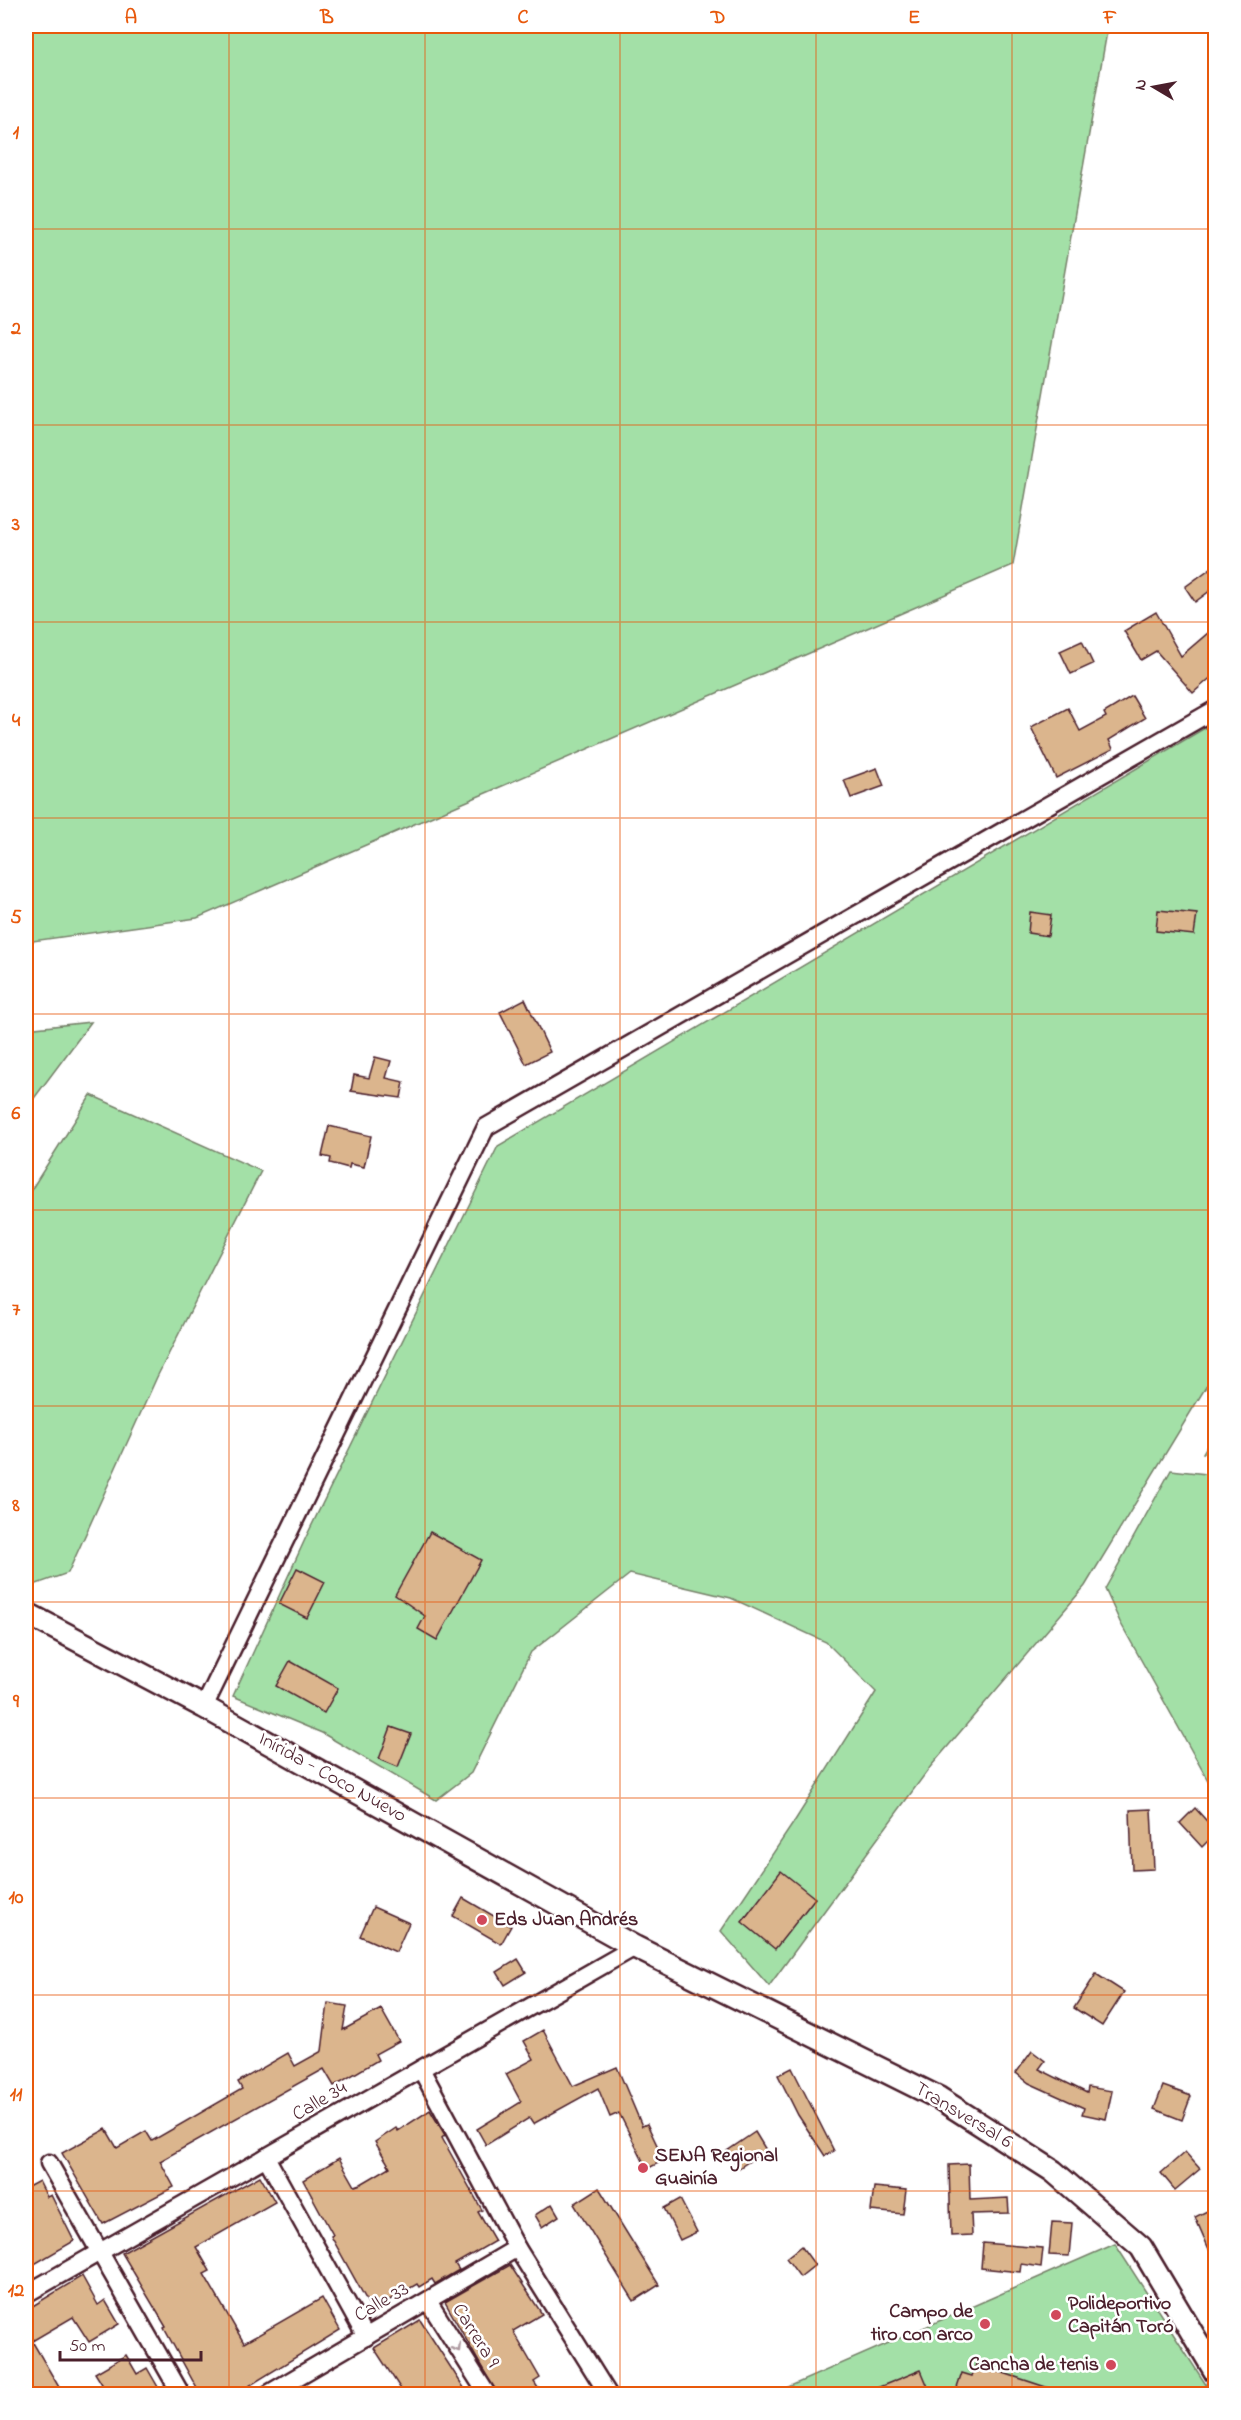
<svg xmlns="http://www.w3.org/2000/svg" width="1241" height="2420" font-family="'Indie Flower',sans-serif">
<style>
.green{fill:#a3e0a7;stroke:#768069;stroke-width:1.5}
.building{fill:#dbb58d;stroke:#4a1f2b;stroke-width:1.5}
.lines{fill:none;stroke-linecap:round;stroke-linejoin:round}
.minor-casing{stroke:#4a1f2b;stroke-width:21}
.tertiary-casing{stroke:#4a1f2b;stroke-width:26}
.minor{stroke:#fff;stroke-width:16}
.tertiary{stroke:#fff;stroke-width:21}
.oneway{stroke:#ae9aa0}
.grid{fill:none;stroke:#e8590c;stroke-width:1.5;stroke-opacity:0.55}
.poi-dot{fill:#d1495b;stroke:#fff;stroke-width:2}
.labels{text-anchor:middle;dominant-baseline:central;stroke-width:5;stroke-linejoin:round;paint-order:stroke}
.street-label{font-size:20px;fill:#4a1f2b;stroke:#fff}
.poi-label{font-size:20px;font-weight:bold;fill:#4a1f2b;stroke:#fff;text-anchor:start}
.neatline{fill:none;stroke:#e8590c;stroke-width:2}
.grid-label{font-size:20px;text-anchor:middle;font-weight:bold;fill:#e8590c}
</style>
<rect width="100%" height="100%" fill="#fff"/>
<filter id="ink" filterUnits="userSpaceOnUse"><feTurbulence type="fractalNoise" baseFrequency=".0167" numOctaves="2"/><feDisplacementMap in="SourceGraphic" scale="12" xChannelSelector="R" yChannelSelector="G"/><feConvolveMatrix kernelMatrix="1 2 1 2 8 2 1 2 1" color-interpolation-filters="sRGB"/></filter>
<g filter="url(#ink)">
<g class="green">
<path d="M 26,26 L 1108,26 L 1013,565 L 197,918 L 26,942 Z"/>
<path d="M 1215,722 L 1215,1372 L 1085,1586 L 931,1766 L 769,1986 L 721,1931 L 794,1822 L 876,1692 L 826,1642 L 731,1598 L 630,1574 L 531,1652 L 471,1773 L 436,1800 L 322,1733 L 233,1696 L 307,1535 L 498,1146 Z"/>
<path d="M 91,1022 L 26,1109 L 26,1029 Z"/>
<path d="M 91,1095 L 261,1171 L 157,1377 L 68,1573 L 34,1585 L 26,1580 L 26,1198 Z"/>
<path d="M 1215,1432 L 1215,1455 L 1203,1453 Z"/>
<path d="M 1171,1470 L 1215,1475 L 1215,1788 L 1210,1784 L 1120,1622 L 1105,1589 Z"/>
<path d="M 1115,2244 L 1212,2394 L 793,2394 L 788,2387 Z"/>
</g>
<g class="building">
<path d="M 1215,565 L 1215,587 L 1195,602 L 1185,587 Z"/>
<path d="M 1156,612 L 1181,656 L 1215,627 L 1215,674 L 1193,693 L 1156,651 L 1141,660 L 1124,631 Z"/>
<path d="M 1082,641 L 1093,664 L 1071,674 L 1060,651 Z"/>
<path d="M 1132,696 L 1145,718 L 1109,740 L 1113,749 L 1056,778 L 1031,727 L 1068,708 L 1080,731 L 1106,717 L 1104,713 Z"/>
<path d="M 877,768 L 884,786 L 851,798 L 844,780 Z"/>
<path d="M 1158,910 L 1197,914 L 1194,935 L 1156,931 Z"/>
<path d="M 1030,912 L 1051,915 L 1048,936 L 1028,933 Z"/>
<path d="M 525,999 L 550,1052 L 526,1064 L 500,1012 Z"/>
<path d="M 375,1057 L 391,1061 L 386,1078 L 404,1082 L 401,1098 L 351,1091 L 354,1075 L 369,1078 Z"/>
<path d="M 329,1126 L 371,1136 L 364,1167 L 350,1164 L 349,1168 L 330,1163 L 331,1158 L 322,1156 Z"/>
<path d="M 430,1532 L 481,1560 L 437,1640 L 418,1629 L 425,1616 L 395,1595 Z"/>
<path d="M 297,1568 L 325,1582 L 307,1618 L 279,1604 Z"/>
<path d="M 290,1661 L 338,1688 L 324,1713 L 276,1686 Z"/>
<path d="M 391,1727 L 411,1734 L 398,1767 L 379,1759 Z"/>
<path d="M 1195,1808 L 1215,1830 L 1215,1834 L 1202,1847 L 1180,1823 Z"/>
<path d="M 1151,1809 L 1154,1869 L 1132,1870 L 1130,1810 Z"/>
<path d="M 781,1871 L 815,1898 L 775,1949 L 742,1922 Z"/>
<path d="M 463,1898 L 511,1926 L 501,1944 L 453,1916 Z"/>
<path d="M 373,1907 L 409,1923 L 396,1952 L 360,1936 Z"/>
<path d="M 518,1959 L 526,1972 L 505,1985 L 497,1972 Z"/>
<path d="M 1096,1974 L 1124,1992 L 1102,2026 L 1074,2008 Z"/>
<path d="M 328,2003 L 347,2006 L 343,2030 L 381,2009 L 399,2041 L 375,2054 L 378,2060 L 334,2086 L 324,2069 L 160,2161 L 174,2187 L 103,2224 L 62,2153 L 106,2129 L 117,2148 L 146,2131 L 152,2141 L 242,2089 L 238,2082 L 288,2053 L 295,2066 L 322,2051 Z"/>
<path d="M 543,2030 L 573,2086 L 617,2067 L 642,2126 L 647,2124 L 664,2160 L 647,2169 L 619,2113 L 610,2117 L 598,2088 L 533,2124 L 529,2118 L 486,2145 L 477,2129 L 521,2102 L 506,2074 L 534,2059 L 524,2041 Z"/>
<path d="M 1032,2051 L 1045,2061 L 1039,2069 L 1087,2093 L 1088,2087 L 1112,2091 L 1106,2119 L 1082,2114 L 1084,2108 L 1029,2083 L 1016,2073 Z"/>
<path d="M 792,2068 L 834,2151 L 825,2156 L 798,2115 L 778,2075 Z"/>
<path d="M 1163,2086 L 1191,2096 L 1182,2120 L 1154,2109 Z"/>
<path d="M 430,2110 L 445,2135 L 442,2138 L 482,2210 L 478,2212 L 495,2241 L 455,2264 L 459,2270 L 435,2284 L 432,2279 L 419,2287 L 417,2284 L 372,2310 L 331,2236 L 333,2235 L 303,2180 L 339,2158 L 355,2186 L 361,2184 L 390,2167 L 375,2142 L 396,2128 L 398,2131 Z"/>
<path d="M 755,2132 L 766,2150 L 739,2168 L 727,2151 Z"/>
<path d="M 1185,2152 L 1200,2169 L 1175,2190 L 1161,2173 Z"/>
<path d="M 969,2164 L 970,2200 L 1008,2198 L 1009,2213 L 971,2214 L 972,2235 L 951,2236 L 949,2165 Z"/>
<path d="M 260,2176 L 275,2202 L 196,2247 L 210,2271 L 204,2274 L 244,2343 L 322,2298 L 340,2330 L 236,2394 L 200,2394 L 164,2328 L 166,2327 L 122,2253 Z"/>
<path d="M 39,2181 L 47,2197 L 51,2195 L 74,2241 L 26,2269 L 26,2188 Z"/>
<path d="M 874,2187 L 906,2190 L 903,2214 L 871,2211 Z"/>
<path d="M 599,2188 L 659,2285 L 634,2301 L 574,2204 Z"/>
<path d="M 680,2199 L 697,2232 L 680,2240 L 664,2208 Z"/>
<path d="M 552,2204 L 559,2216 L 542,2227 L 535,2215 Z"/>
<path d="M 1215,2207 L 1215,2263 L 1195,2217 Z"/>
<path d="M 1052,2222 L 1072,2223 L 1069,2256 L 1049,2255 Z"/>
<path d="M 983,2243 L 1043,2248 L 1041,2267 L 1021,2264 L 1020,2272 L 981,2268 Z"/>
<path d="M 801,2246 L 815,2265 L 800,2277 L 786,2258 Z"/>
<path d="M 510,2265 L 542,2314 L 513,2331 L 540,2378 L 534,2382 L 542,2394 L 497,2394 L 445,2302 Z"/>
<path d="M 82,2276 L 98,2305 L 105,2300 L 119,2324 L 89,2342 L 73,2317 L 32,2341 L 63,2394 L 26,2394 L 26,2310 Z"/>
<path d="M 420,2320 L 468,2394 L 404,2394 L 374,2348 Z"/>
<path d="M 126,2355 L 137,2374 L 147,2368 L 162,2394 L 108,2394 L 95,2373 Z"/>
<path d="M 976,2364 L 1061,2392 L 1060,2394 L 955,2394 L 962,2373 L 972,2376 Z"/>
<path d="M 921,2370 L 931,2394 L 862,2394 Z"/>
</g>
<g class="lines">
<g class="minor-casing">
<g id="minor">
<path d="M 204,1707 L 486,1127 L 1216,709"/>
<path d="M 421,2069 L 517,2248 L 608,2394"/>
<path d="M 266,2157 L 366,2337"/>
<path d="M 49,2163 L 181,2394"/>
<path d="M 26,2294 L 635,1947"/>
<path d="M 428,2301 L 487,2394"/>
<path d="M 268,2394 L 517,2248"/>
</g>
</g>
<g class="tertiary-casing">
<path id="tertiary" d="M 26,1613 L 204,1707 L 635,1947 L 939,2098 L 1053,2171 L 1141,2247 L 1216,2373"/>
</g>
<use href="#minor" class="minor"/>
<use href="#tertiary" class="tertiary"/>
</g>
<defs><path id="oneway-chevron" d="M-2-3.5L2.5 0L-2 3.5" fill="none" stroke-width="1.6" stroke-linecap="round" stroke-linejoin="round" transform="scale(1.5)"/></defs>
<use class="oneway" href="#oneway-chevron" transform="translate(457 2348) rotate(58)"/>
</g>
<path class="grid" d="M 229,26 L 229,2394M 425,26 L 425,2394M 620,26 L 620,2394M 816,26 L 816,2394M 1012,26 L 1012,2394M 26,229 L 1216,229M 26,425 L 1216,425M 26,622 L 1216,622M 26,818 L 1216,818M 26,1014 L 1216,1014M 26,1210 L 1216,1210M 26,1406 L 1216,1406M 26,1602 L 1216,1602M 26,1798 L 1216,1798M 26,1995 L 1216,1995M 26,2191 L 1216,2191"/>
<g class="poi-dot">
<circle cx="482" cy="1920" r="6"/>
<circle cx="643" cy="2168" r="6"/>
<circle cx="1056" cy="2315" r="6"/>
<circle cx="985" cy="2324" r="6"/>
<circle cx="1111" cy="2365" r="6"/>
</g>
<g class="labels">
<g class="street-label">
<text transform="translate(332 1778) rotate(29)">Inírida - Coco Nuevo</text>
<text transform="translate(320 2102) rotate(-30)">Calle 34</text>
<text transform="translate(963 2116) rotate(31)">Transversal 6</text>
<text transform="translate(382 2303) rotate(-30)">Calle 33</text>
<text transform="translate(475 2336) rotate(58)">Carrera 9</text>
</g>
<g class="poi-label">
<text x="494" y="1920">Eds Juan Andrés</text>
<text x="655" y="2156">SENA Regional<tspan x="655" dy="23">Guainía</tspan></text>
<text x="1068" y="2304">Polideportivo<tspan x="1068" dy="23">Capitán Toró</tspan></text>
<text x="973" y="2312" text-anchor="end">Campo de<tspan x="973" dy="23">tiro con arco</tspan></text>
<text x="1099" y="2365" text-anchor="end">Cancha de tenis</text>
</g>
</g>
<rect width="1241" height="2420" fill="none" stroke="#fff" stroke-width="66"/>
<g transform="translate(1154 87) rotate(280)" stroke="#ffffff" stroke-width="4.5" paint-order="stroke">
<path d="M0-4.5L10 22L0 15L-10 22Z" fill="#4a1f2b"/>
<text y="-9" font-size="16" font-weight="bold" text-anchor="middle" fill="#4a1f2b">N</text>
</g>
<path d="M60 2351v9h141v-9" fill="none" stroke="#4a1f2b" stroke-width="3"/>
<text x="69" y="2351" font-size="18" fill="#4a1f2b" stroke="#ffffff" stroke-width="4.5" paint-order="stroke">50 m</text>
<rect x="33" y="33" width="1175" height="2354" class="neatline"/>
<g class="grid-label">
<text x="131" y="23">A</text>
<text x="327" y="23">B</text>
<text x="523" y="23">C</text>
<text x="718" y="23">D</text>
<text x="914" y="23">E</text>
<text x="1110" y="23">F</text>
<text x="16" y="138">1</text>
<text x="16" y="334">2</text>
<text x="16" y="530">3</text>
<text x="16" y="726">4</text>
<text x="16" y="923">5</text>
<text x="16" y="1119">6</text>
<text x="16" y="1315">7</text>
<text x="16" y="1511">8</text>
<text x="16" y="1707">9</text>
<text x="16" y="1903">10</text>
<text x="16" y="2100">11</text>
<text x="16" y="2296">12</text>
</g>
</svg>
